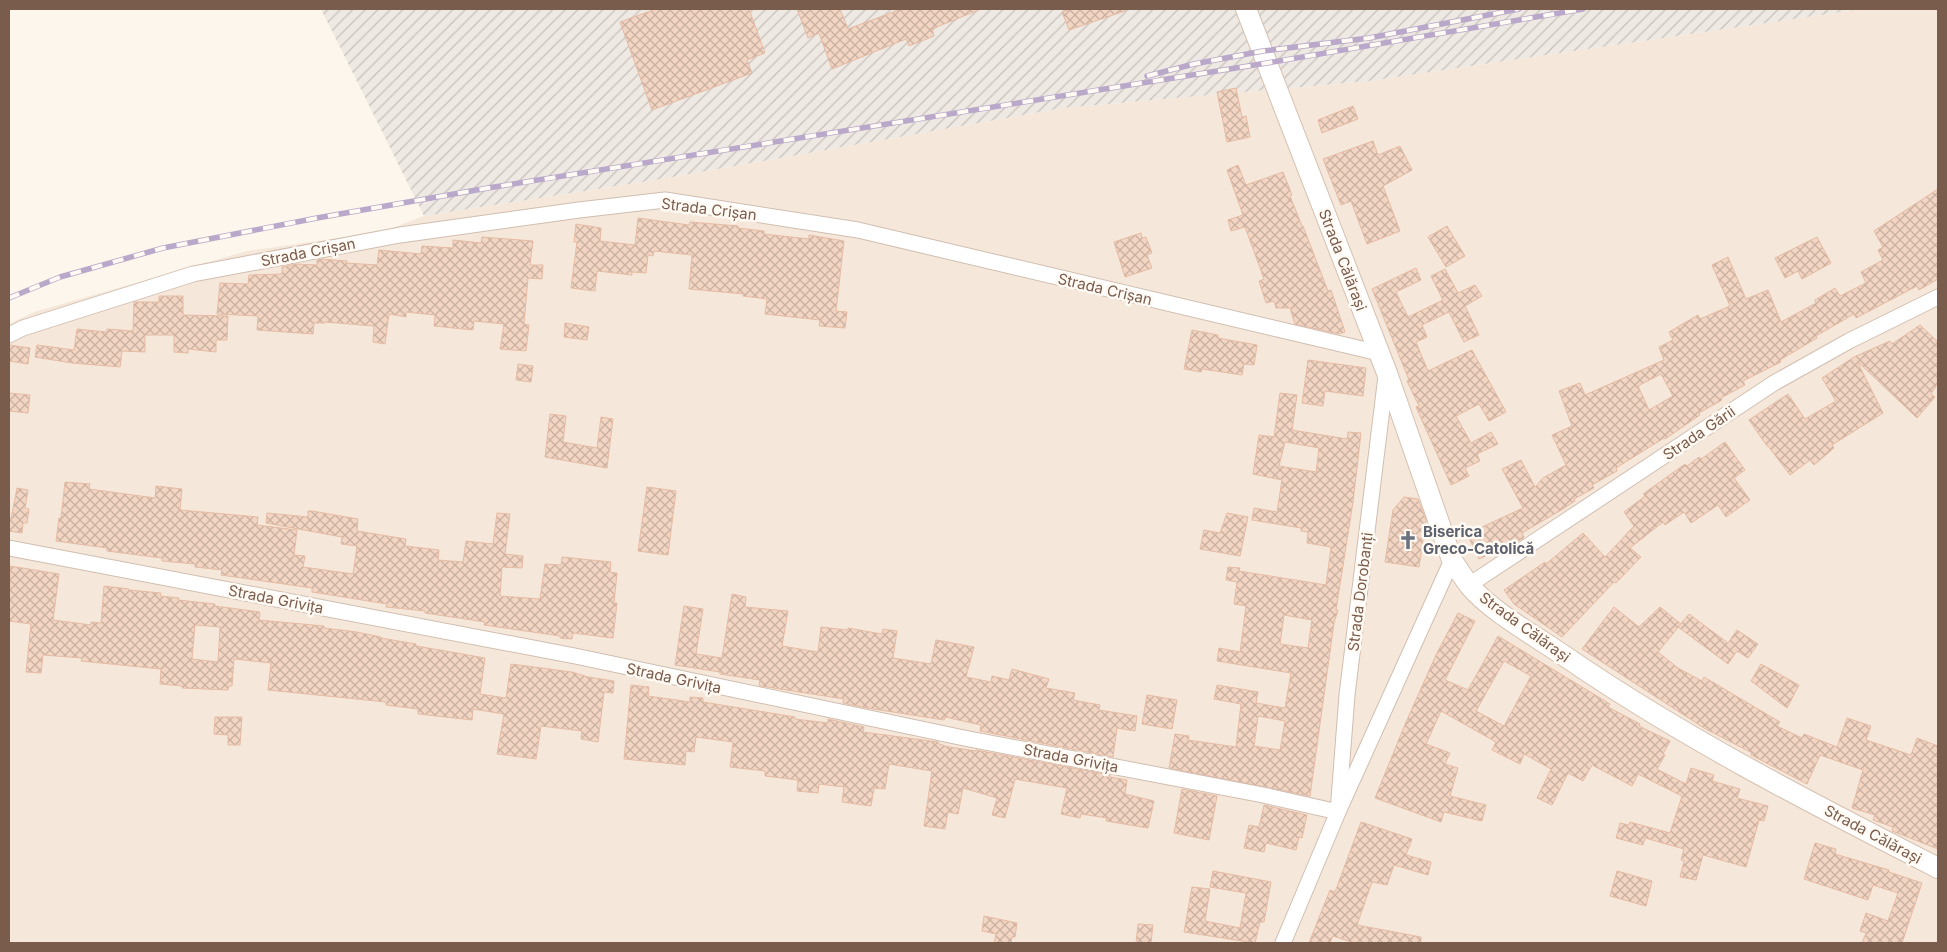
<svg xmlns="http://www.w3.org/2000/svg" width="1947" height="952" font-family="Inter,sans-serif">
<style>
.residential{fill:#f5e8da}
.industrial{fill:url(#industrial-furrows)}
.building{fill:url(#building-cross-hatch);stroke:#e6bba3;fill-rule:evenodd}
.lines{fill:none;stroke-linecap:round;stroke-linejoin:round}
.minor-casing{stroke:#d1beb0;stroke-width:17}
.secondary-casing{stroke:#d6c0b0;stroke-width:22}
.minor{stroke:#fff;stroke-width:15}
.secondary{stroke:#fff;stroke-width:20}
.rail-casing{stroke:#b9a8c9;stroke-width:5.5}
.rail{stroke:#fffaf3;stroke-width:4;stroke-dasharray:11;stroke-linecap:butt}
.labels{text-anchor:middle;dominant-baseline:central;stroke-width:5;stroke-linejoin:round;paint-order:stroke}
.street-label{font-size:15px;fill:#7a5c4d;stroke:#fffaf3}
.worship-label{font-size:15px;font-weight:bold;fill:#5b616d;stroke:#fffaf3;text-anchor:start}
</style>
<defs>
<pattern id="industrial-furrows" width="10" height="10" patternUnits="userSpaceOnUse" patternTransform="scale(1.25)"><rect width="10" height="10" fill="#efe9e4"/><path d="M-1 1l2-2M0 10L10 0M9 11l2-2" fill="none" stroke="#c7c0bb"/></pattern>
<pattern id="building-cross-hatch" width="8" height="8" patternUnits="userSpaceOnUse" patternTransform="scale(1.25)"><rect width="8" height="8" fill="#f3d5c3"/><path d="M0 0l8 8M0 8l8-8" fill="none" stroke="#cab0a1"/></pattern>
</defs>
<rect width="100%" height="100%" fill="#fdf6ec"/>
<path class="residential" d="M 1862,9 L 1938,9 L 1938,943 L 9,943 L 9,324 L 34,312 L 247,251 L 381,232 L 424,216 L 661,179 L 1063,108 L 1369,81 Z"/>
<path class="industrial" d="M 321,9 L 1862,9 L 1369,81 L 1063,108 L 661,179 L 424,216 Z"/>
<g class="building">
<path d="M 656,9 L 749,9 L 765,53 L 747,60 L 752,73 L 652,110 L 620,22 Z"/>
<path d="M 797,9 L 840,9 L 848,29 L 901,9 L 981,9 L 932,29 L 934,36 L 909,46 L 906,39 L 832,69 L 819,33 L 808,38 Z"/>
<path d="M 1071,9 L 1124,9 L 1125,11 L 1069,30 L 1062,12 Z"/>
<path d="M 1236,88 L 1242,117 L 1246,116 L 1250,137 L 1227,142 L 1217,92 Z"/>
<path d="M 1353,106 L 1358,119 L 1322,133 L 1318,120 Z"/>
<path d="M 1373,141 L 1378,155 L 1400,146 L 1412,170 L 1383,186 L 1400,231 L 1367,244 L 1351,201 L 1341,205 L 1323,159 Z"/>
<path d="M 1238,165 L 1246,185 L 1283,172 L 1292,195 L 1290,196 L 1302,226 L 1303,226 L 1328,291 L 1331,290 L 1345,332 L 1339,334 L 1295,324 L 1290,308 L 1276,308 L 1274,301 L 1266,303 L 1259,281 L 1264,279 L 1245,227 L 1231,231 L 1228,220 L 1243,215 L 1227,170 Z"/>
<path d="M 1938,189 L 1938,279 L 1919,290 L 1917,286 L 1856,318 L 1854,314 L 1816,336 L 1817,338 L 1780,360 L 1781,362 L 1743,381 L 1745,385 L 1721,398 L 1722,400 L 1699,413 L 1700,415 L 1665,439 L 1664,438 L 1616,468 L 1617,471 L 1592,485 L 1594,488 L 1574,499 L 1575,501 L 1563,509 L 1522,533 L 1524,537 L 1522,539 L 1479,559 L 1467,534 L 1523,508 L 1502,469 L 1521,460 L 1535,487 L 1543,478 L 1566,465 L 1552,435 L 1572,426 L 1559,391 L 1580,383 L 1585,395 L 1664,360 L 1659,347 L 1673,340 L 1669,332 L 1698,315 L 1700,319 L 1730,306 L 1712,265 L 1728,257 L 1746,299 L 1768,290 L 1781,322 L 1816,303 L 1815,300 L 1835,288 L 1840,296 L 1866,283 L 1861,272 L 1883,260 L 1878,250 L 1883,247 L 1874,231 ZM 1661,374 L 1673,396 L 1649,410 L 1638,386 Z"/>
<path d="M 638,218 L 689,225 L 690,222 L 738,226 L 738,228 L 764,231 L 764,234 L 809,239 L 809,235 L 844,241 L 836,311 L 847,312 L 845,328 L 819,326 L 820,320 L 765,314 L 767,299 L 743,296 L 744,294 L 689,289 L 692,255 L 654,251 L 653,256 L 648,255 L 646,273 L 632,272 L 632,275 L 597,271 L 595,291 L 571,288 L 577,242 L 574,242 L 576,224 L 601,228 L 600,241 L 635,245 Z"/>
<path d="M 1447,226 L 1465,256 L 1446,267 L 1428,237 Z"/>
<path d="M 1141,233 L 1142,238 L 1146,237 L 1152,253 L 1147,255 L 1152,268 L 1125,277 L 1114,242 Z"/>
<path d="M 482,237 L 533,241 L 530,265 L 543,265 L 542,279 L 528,278 L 524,324 L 529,325 L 526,351 L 500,349 L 504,324 L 474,321 L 473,330 L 434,326 L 435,315 L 406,312 L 406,317 L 389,314 L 385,344 L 373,342 L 374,326 L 325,322 L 325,323 L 314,323 L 313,334 L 257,330 L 258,316 L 217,314 L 220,283 L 248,284 L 249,275 L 282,274 L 282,267 L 296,264 L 317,265 L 317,260 L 321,259 L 347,261 L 346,263 L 377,265 L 379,250 L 421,254 L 422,246 L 453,248 L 453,240 L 481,243 Z"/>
<path d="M 1817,237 L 1831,263 L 1802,279 L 1798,271 L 1785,278 L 1775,258 Z"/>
<path d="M 1416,268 L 1421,280 L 1396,292 L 1408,317 L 1443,300 L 1431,276 L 1445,269 L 1458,293 L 1475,285 L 1482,296 L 1465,306 L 1479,335 L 1464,342 L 1449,312 L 1422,325 L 1427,337 L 1416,342 L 1428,371 L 1472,350 L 1506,412 L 1489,421 L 1479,404 L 1456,416 L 1471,443 L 1491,432 L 1498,444 L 1477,454 L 1480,461 L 1465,468 L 1469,476 L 1451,485 L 1416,407 L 1419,406 L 1407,381 L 1409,380 L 1372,289 Z"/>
<path d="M 159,296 L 183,296 L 183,315 L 228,316 L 227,340 L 216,340 L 216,352 L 188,349 L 188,353 L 174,352 L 174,335 L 145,335 L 145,352 L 122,351 L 120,367 L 72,363 L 35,357 L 37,345 L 74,350 L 77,329 L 107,332 L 107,329 L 133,331 L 134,302 L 159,302 Z"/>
<path d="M 565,323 L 589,327 L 587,340 L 564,337 Z"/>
<path d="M 1920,325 L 1938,342 L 1938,383 L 1931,394 L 1935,397 L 1917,418 L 1857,361 L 1883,413 L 1832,445 L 1834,448 L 1814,465 L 1810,460 L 1790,475 L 1768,446 L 1767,446 L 1749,420 L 1788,394 L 1805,419 L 1836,401 L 1822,378 L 1854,357 L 1890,341 L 1892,344 Z"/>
<path d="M 1192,330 L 1218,335 L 1218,338 L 1257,345 L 1254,365 L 1244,364 L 1242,375 L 1202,369 L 1201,372 L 1184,369 Z"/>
<path d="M 9,345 L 30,348 L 28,364 L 9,361 Z"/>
<path d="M 1308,360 L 1366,368 L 1363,396 L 1325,391 L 1323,406 L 1302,403 Z"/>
<path d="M 518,364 L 533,366 L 531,382 L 516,380 Z"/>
<path d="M 9,393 L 30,395 L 28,413 L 9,411 Z"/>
<path d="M 1280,393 L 1297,395 L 1292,430 L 1347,439 L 1348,432 L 1361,433 L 1353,502 L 1336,610 L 1338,610 L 1334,623 L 1310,796 L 1169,768 L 1175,734 L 1189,736 L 1188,740 L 1236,747 L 1241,704 L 1214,699 L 1217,685 L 1258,692 L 1256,703 L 1285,708 L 1291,673 L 1217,661 L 1219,648 L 1240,652 L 1246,606 L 1234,604 L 1237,582 L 1226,580 L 1228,567 L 1240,568 L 1239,571 L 1326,585 L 1331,547 L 1307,543 L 1308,532 L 1301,531 L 1301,528 L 1252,520 L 1254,508 L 1277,512 L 1282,480 L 1253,474 L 1259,435 L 1274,437 ZM 1285,442 L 1319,448 L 1316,472 L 1279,466 ZM 1284,615 L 1312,620 L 1308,648 L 1280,644 ZM 1258,716 L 1285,721 L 1280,750 L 1254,746 Z"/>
<path d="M 550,414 L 566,416 L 563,442 L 597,448 L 601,417 L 613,419 L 607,468 L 545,457 Z"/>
<path d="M 1725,442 L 1745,470 L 1734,478 L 1750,500 L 1726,517 L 1718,505 L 1691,523 L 1684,512 L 1665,525 L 1663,522 L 1630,548 L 1641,557 L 1616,583 L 1614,582 L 1562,637 L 1514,604 L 1504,590 L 1545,562 L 1546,564 L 1583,533 L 1605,557 L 1634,526 L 1624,512 L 1645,496 L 1643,494 L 1685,464 L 1687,466 L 1699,457 L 1701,459 Z"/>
<path d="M 65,482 L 90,484 L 89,489 L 155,498 L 156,486 L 182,489 L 180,510 L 258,517 L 257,525 L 297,530 L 294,555 L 305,556 L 303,567 L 353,574 L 357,546 L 341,544 L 342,537 L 266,523 L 267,513 L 308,517 L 308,511 L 312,511 L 358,519 L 357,531 L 406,539 L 405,546 L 439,550 L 438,560 L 463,562 L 466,541 L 493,544 L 497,513 L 510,514 L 505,554 L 523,556 L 522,568 L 502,567 L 500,596 L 540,599 L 545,564 L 561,565 L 562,557 L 611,562 L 610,572 L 617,573 L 614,603 L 617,603 L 613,638 L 573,633 L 572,639 L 560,638 L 560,636 L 484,625 L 485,622 L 425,613 L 425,611 L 386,607 L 387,604 L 312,592 L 312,588 L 221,575 L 222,570 L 195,567 L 195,564 L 162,561 L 162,558 L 107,551 L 107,548 L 56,541 L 59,518 L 61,518 Z"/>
<path d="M 647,487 L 676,491 L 668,555 L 638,551 Z"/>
<path d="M 17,488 L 28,490 L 25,508 L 29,509 L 27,523 L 23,523 L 22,533 L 9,531 L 9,519 L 11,519 Z"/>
<path d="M 1404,497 L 1418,499 L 1426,520 L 1419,567 L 1385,562 L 1393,510 Z"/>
<path d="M 1227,513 L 1248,517 L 1240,556 L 1200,549 L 1204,530 L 1220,533 Z"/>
<path d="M 10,566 L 59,574 L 53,620 L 91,625 L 91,622 L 101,623 L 104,586 L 129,589 L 129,590 L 161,593 L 160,596 L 179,598 L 178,600 L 215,604 L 215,606 L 260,612 L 259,620 L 324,626 L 324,628 L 357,632 L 381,637 L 381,638 L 416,644 L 416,646 L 440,650 L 485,658 L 480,694 L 506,698 L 511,664 L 572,672 L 588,677 L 614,681 L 613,693 L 604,692 L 598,742 L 581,739 L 582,731 L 541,726 L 536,759 L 497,754 L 504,714 L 473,709 L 472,720 L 418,714 L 418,709 L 386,705 L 386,702 L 268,690 L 271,663 L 234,659 L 232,686 L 229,686 L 228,690 L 182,688 L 182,686 L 160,684 L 161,669 L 81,661 L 82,658 L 43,655 L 41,673 L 26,672 L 31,624 L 9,621 ZM 195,625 L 220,627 L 218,662 L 192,659 Z"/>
<path d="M 732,594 L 746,597 L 745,607 L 788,611 L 782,646 L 818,652 L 821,627 L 847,630 L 848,628 L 882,634 L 883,629 L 897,631 L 893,658 L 931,664 L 936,640 L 974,647 L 966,677 L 991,682 L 992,676 L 1009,680 L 1012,669 L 1049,679 L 1046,688 L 1075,693 L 1073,700 L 1100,705 L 1099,710 L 1137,716 L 1135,731 L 1117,728 L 1113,757 L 980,731 L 981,725 L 945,717 L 944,720 L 867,708 L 843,703 L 844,699 L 761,686 L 759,685 L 760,680 L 720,674 L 720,672 L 675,665 L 684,606 L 703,609 L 696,654 L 722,658 Z"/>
<path d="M 1614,607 L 1639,627 L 1660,607 L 1681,624 L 1658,652 L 1678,668 L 1702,681 L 1704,677 L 1780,722 L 1777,726 L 1802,738 L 1804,734 L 1837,747 L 1847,718 L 1871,726 L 1866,740 L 1911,755 L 1917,738 L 1938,746 L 1938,849 L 1892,831 L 1893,827 L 1873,820 L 1875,815 L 1852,808 L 1863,770 L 1820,755 L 1807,784 L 1751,755 L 1752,753 L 1704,728 L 1582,649 Z"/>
<path d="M 1458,613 L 1475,621 L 1445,680 L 1468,690 L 1498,636 L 1610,704 L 1608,707 L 1640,724 L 1639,726 L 1670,741 L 1663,754 L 1665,755 L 1657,769 L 1686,784 L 1691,768 L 1714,775 L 1712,781 L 1740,789 L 1737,798 L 1768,806 L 1764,821 L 1759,820 L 1746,867 L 1703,855 L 1696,880 L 1680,877 L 1684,861 L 1681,860 L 1684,849 L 1645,838 L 1643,845 L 1616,838 L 1620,823 L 1629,825 L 1630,822 L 1670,833 L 1682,796 L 1638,774 L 1632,786 L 1592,765 L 1583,781 L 1568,773 L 1552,805 L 1537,798 L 1551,769 L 1524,754 L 1520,764 L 1492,750 L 1496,742 L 1441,711 L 1426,744 L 1450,753 L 1445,764 L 1458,768 L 1450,796 L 1486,805 L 1482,821 L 1444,812 L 1441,822 L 1375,798 L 1406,722 L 1436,655 ZM 1504,661 L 1531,676 L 1504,726 L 1476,711 Z"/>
<path d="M 1689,614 L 1728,643 L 1737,630 L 1758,644 L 1748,658 L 1737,651 L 1728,664 L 1678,627 Z"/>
<path d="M 1761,664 L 1799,685 L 1787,708 L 1751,681 Z"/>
<path d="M 631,685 L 649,687 L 648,696 L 690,702 L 690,697 L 703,698 L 703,702 L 795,717 L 795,719 L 828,723 L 828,719 L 864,727 L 863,732 L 938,742 L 939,744 L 949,747 L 976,751 L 976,750 L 1110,775 L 1110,777 L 1127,780 L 1125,794 L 1154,801 L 1148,828 L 1106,821 L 1107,818 L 1081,814 L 1080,818 L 1061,814 L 1067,788 L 1015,779 L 1005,818 L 992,815 L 997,798 L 963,788 L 958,814 L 948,812 L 945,829 L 924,826 L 932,771 L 889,764 L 885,789 L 874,788 L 871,806 L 842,802 L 844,787 L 819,784 L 818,793 L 797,791 L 798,780 L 765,776 L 765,771 L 730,767 L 733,742 L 696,737 L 694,752 L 686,751 L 685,765 L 624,759 Z"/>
<path d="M 1147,695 L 1177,700 L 1172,729 L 1142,724 Z"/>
<path d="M 215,717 L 242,717 L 240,745 L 228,745 L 228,735 L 214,734 Z"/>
<path d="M 1182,789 L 1217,796 L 1209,840 L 1174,833 Z"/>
<path d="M 1264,805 L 1307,815 L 1302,838 L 1299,837 L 1296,850 L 1266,843 L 1264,852 L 1244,848 L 1249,825 L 1259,827 Z"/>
<path d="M 1361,822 L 1412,839 L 1406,855 L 1431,862 L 1428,875 L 1394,865 L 1387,885 L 1372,882 L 1357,925 L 1421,937 L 1421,943 L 1354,943 L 1333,936 L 1330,943 L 1309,943 L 1330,890 L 1335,892 Z"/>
<path d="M 1815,843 L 1836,849 L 1835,854 L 1889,870 L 1889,872 L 1922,883 L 1902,943 L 1862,943 L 1866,933 L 1860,931 L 1866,913 L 1888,921 L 1898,893 L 1873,885 L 1868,900 L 1804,879 Z"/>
<path d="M 1213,871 L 1271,882 L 1264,922 L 1260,922 L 1255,943 L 1184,932 L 1192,887 L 1210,889 L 1205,921 L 1240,928 L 1246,893 L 1210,887 Z"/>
<path d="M 1617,871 L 1652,881 L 1646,906 L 1610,896 Z"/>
<path d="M 984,916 L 1017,923 L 1015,937 L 1012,937 L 1011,943 L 994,943 L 996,934 L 982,931 Z"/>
<path d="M 1138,924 L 1153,925 L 1151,943 L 1136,943 Z"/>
</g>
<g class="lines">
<g class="minor-casing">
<g id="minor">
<path d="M 9,335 L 23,328 L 193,274 L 400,235 L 579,210 L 665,200 L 858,230 L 1379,353"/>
<path d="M 9,548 L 575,656 L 964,738 L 1263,795 L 1338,812 L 1347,695 L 1386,376"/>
<path d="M 1469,585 L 1774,383 L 1849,341 L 1938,297"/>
<path d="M 1283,943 L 1338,812 L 1452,560"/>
</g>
</g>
<g class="secondary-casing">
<path id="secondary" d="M 1246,9 L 1387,373 L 1452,560 C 1457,568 1463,577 1469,585 C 1490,611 1537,637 1566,657 C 1684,738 1811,803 1938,868"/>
</g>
<use href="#minor" class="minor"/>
<use href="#secondary" class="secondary"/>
<g class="rail-casing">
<g id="rail">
<path d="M 1147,76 L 1194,64 L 1263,51 L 1369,38 L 1519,9"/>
<path d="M 9,298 L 60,277 L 163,248 L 317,218 L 488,188 L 1267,63 L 1583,9"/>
</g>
</g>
<use href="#rail" class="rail"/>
</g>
<defs>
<g id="church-bare" transform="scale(1.5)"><path d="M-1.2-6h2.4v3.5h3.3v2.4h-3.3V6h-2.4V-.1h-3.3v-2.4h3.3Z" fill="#6b7280" stroke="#fffaf3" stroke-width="2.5" paint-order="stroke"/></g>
</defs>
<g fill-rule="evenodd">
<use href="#church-bare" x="1408" y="540"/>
</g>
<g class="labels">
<g class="street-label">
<text transform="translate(709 209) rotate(7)">Strada Crișan</text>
<text transform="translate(308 252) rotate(-11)">Strada Crișan</text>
<text transform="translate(1343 260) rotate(69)">Strada Călărași</text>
<text transform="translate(1105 289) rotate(13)">Strada Crișan</text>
<text transform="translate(1699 433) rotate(-34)">Strada Gării</text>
<text transform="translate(1360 592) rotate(-83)">Strada Dorobanți</text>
<text transform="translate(276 599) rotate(11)">Strada Grivița</text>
<text transform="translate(1525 627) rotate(36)">Strada Călărași</text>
<text transform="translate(674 678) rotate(12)">Strada Grivița</text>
<text transform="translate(1071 758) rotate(11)">Strada Grivița</text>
<text transform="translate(1873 834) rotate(28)">Strada Călărași</text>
</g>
<g class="worship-label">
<text x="1423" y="531">Biserica<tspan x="1423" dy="17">Greco-Catolică</tspan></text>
</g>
</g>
<rect width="1947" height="952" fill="none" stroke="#7a5c4d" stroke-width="20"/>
</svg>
